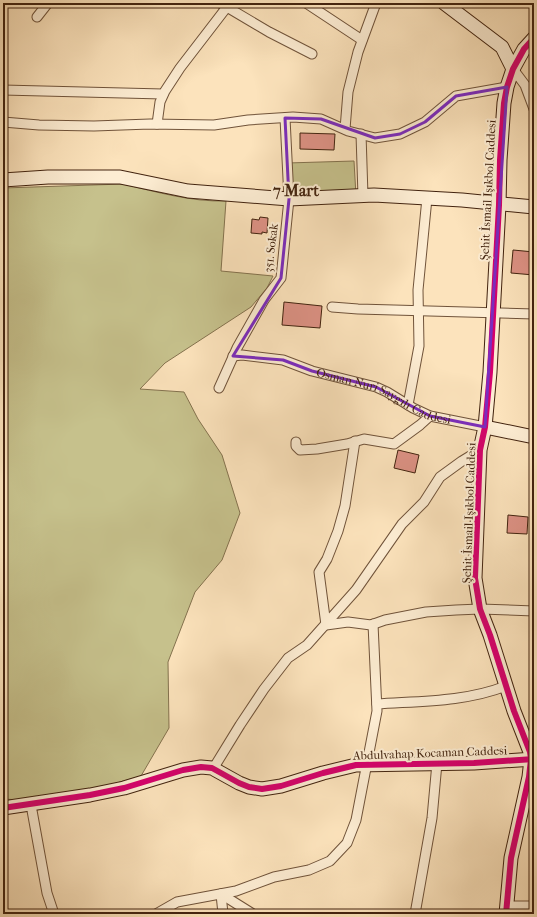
<svg xmlns="http://www.w3.org/2000/svg" width="537" height="917" font-family="'IM FELL French Canon',serif">
<style>
.green{fill:#c6c18c;stroke:#84724e}
.building{fill:#dd9285;stroke:#42230f}
.lines{fill:none;stroke-linecap:round;stroke-linejoin:round}
.street-casing{stroke:#70533a;stroke-width:11}
.secondary-casing{stroke:#42230f;stroke-width:15}
.street{stroke:#fdedd3;stroke-width:9}
.secondary{stroke:#fdedd3;stroke-width:13}
.cycleway-casing{stroke:#fdedd3;stroke-width:8}
.cycleway{stroke:#d6006c;stroke-width:6}
.marked{fill:none;stroke:#7b2cbf;stroke-width:3;stroke-linejoin:round}
.labels{text-anchor:middle;dominant-baseline:central;stroke-width:4;stroke-linejoin:round;paint-order:stroke}
.street-label{font-size:12px;fill:#42230f;stroke:#fdedd3}
.district-label{font-size:16px;font-weight:bold;fill:#42230f;stroke:#fdedd3}
</style>
<rect width="100%" height="100%" fill="#fce3bc"/>
<filter id="stains"><feTurbulence type="fractalNoise" baseFrequency=".005" numOctaves="4"/><feColorMatrix values="0 0 0 0 .2 0 0 0 0 .09 0 0 0 0 .02 0 0 0 .5 -.17"/></filter>
<radialGradient id="worn" r=".72"><stop offset=".6" stop-color="#630" stop-opacity="0"/><stop offset="1" stop-color="#630" stop-opacity=".3"/></radialGradient>
<g class="green">
<path d="M 354,161 L 356,196 L 289,199 L 287,163 Z"/>
<path d="M 123,184 C 157,192 191,202 226,201 L 221,271 L 273,276 L 267,288 L 251,307 L 165,363 L 140,389 L 184,392 L 198,419 L 222,455 L 240,513 L 222,560 L 195,592 L 168,662 L 169,728 L 141,776 L 89,791 L 22,800 L 3,799 L 3,188 Z"/>
</g>
<g class="building">
<path d="M 300,133 L 335,134 L 334,150 L 300,149 Z"/>
<path d="M 260,217 L 268,218 L 267,233 L 262,232 L 262,234 L 251,233 L 252,219 L 259,220 Z"/>
<path d="M 513,250 L 534,252 L 534,275 L 511,273 Z"/>
<path d="M 284,302 L 322,306 L 320,328 L 282,325 Z"/>
<path d="M 398,450 L 419,455 L 415,473 L 394,468 Z"/>
<path d="M 508,515 L 528,517 L 527,534 L 507,533 Z"/>
</g>
<g class="lines">
<g class="street-casing">
<g id="street">
<path d="M 220,3 L 269,32 L 312,54"/>
<path d="M 306,3 L 362,40"/>
<path d="M 37,17 L 48,3"/>
<path d="M 513,69 L 525,85 L 534,109"/>
<path d="M 3,90 L 163,94"/>
<path d="M 3,122 L 39,125 L 94,126 L 150,124 L 214,125 L 248,120 L 293,117 L 321,119 L 348,131 L 375,138 L 400,134 L 425,122 L 456,96 L 507,87"/>
<path d="M 157,124 L 160,102 L 165,91 L 180,68 L 230,3"/>
<path d="M 345,129 L 348,92 L 358,52 L 376,3"/>
<path d="M 361,134 L 363,196"/>
<path d="M 332,307 L 358,309 L 534,314"/>
<path id="s1" d="M 233,356 L 242,355 L 283,360 L 312,371 L 376,387 L 387,392 L 413,408 L 430,416 L 485,427"/>
<path d="M 219,388 L 237,348 L 264,300 L 281,278 L 289,199 L 285,118"/>
<path d="M 408,405 L 419,346 L 418,290 L 427,198"/>
<path d="M 355,441 L 345,506 L 338,531 L 327,559 L 319,572 L 326,625 L 348,622 L 371,625 L 385,620 L 426,612 L 456,610 L 480,609 L 534,611"/>
<path d="M 296,442 L 296,446 L 300,450 L 317,449 L 347,444 L 364,439 L 394,444 L 420,425 L 430,416"/>
<path d="M 377,704 C 420,701 465,702 506,686"/>
<path d="M 213,769 L 240,725 L 264,689 L 288,658 L 307,645 L 356,590 L 402,524 L 424,502 L 440,477 L 462,461 L 480,450"/>
<path d="M 31,805 L 47,893 L 54,914"/>
<path d="M 221,894 L 253,914"/>
<path d="M 221,894 L 223,914"/>
<path d="M 506,906 L 534,906"/>
<path d="M 156,914 L 177,902 L 236,891 L 274,877 L 309,870 L 330,861 L 347,843 L 356,820 L 377,711 L 373,624"/>
<path d="M 415,914 L 432,818 L 437,763"/>
</g>
</g>
<g class="secondary-casing">
<g id="secondary">
<path d="M 444,3 L 502,47 L 513,69"/>
<path d="M 3,180 L 48,177 L 120,177 L 188,191 L 289,199 L 374,195 L 462,200 L 534,207"/>
<path d="M 485,427 L 534,437"/>
<path d="M 3,808 L 90,795 L 124,788 L 183,770 L 201,767 L 212,768 L 239,783 L 249,787 L 262,789 L 281,786 L 323,773 L 356,765 L 474,763 L 534,759"/>
<path d="M 506,914 L 511,858 L 529,777 L 531,759 L 530,752 L 514,711 L 490,635 L 480,609 L 475,578 L 480,450 L 485,427 L 490,372 L 499,205 L 500,160 L 504,103 L 507,87 L 513,69 L 524,49 L 534,38"/>
</g>
</g>
<use href="#street" class="street"/>
<use href="#secondary" class="secondary"/>
<g class="cycleway-casing">
<g id="cycleway">
<path d="M 3,808 L 90,795 L 124,788 L 183,770 L 201,767 L 212,768 L 239,783 L 249,787 L 262,789 L 281,786 L 323,773 L 356,765 L 474,763 L 534,759"/>
<path d="M 506,914 L 511,858 L 529,777 L 531,759 L 530,752 L 514,711 L 490,635 L 480,609 L 475,578 L 480,450 L 485,427 L 490,372 L 499,205 L 500,160 L 504,103 L 507,87 L 513,69 L 524,49 L 534,38"/>
</g>
</g>
<use href="#cycleway" class="cycleway"/>
</g>
<path class="marked" d="M 507,87 L 485,427 L 430,416 L 376,387 L 312,371 L 283,360 L 233,356 L 281,278 L 289,199 L 285,118 L 321,119 L 375,138 L 400,134 L 425,122 L 456,96 Z"/>
<g class="labels">
<g class="street-label">
<text transform="translate(488 190) rotate(-87)">Şehit İsmail Işıkbol Caddesi</text>
<text transform="translate(271 248) rotate(-83)">351. Sokak</text>
<text stroke="none"><textPath href="#s1" startOffset="158">Osman Nuri Saygılı Caddesi</textPath></text>
<text transform="translate(469 513) rotate(-88)">Şehit İsmail Işıkbol Caddesi</text>
<text transform="translate(430 753) rotate(-2)">Abdulvahap Kocaman Caddesi</text>
</g>
<g class="district-label">
<text x="296" y="190">7 Mart</text>
</g>
</g>
<rect width="537" height="917" fill="none" stroke="#fce3bc" stroke-width="16"/>
<rect x="4" y="4" width="529" height="909" fill="none" stroke="#42230f" stroke-width="2"/>
<rect x="8" y="8" width="521" height="901" fill="none" stroke="#42230f"/>
<rect width="100%" height="100%" filter="url(#stains)"/>
<rect width="100%" height="100%" fill="url(#worn)"/>
</svg>
